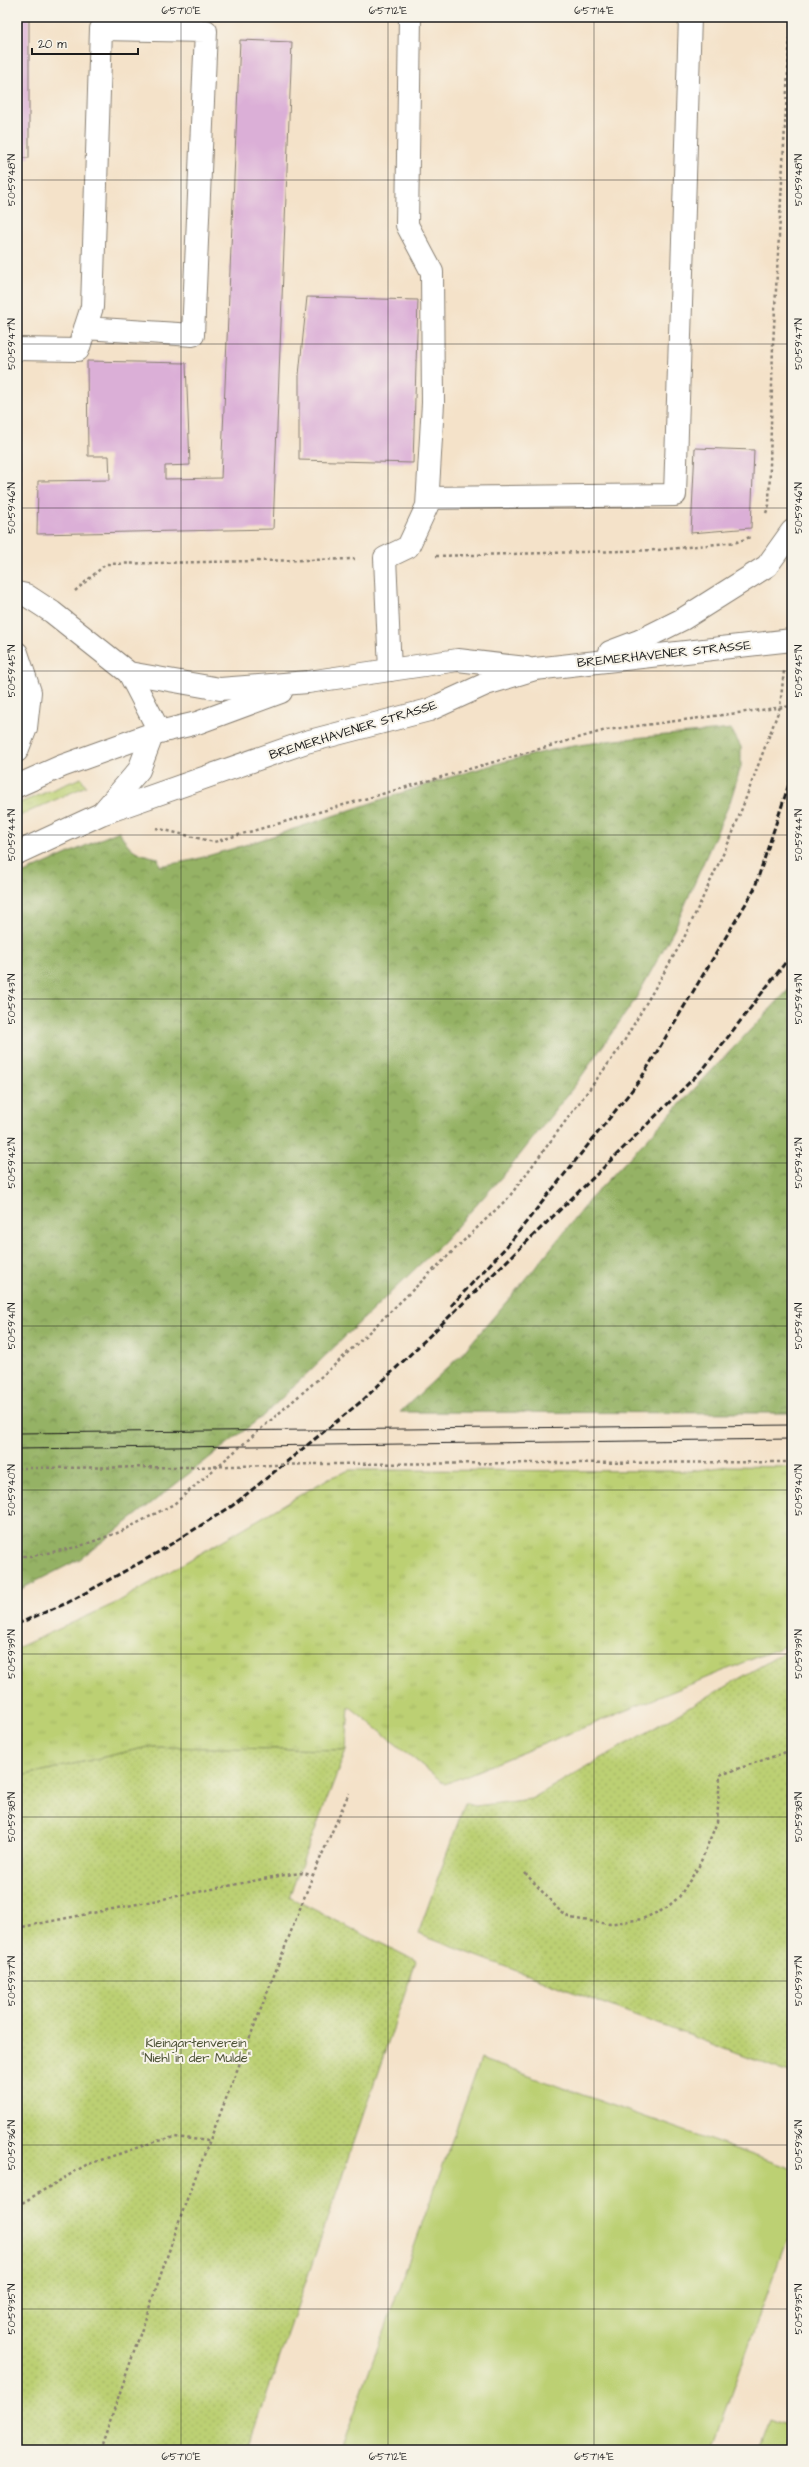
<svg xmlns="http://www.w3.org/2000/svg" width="809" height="2467" font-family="'Architects Daughter',sans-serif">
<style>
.grass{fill:url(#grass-tufts);stroke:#6c7648}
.forest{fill:url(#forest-crowns);stroke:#586740}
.park{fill:url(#park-dots);stroke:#6c7648}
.pitch{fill:#bcd073;stroke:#6c7648}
.building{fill:#dbafd7}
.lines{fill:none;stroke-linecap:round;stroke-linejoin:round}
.minor-casing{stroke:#887f72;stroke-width:24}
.path{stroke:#887f72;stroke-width:2.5;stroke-dasharray:3 3;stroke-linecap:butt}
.minor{stroke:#fff;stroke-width:22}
.tram{stroke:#1c1c1c;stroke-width:1}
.rail{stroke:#1c1c1c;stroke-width:3;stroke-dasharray:6 3;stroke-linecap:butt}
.path-bridge{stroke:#887f72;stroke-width:2.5;stroke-dasharray:3 3;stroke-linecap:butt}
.ticks{fill:none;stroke:#1c1c1c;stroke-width:1;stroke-opacity:0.45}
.labels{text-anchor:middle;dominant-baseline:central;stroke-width:4;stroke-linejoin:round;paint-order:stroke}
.street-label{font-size:13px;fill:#1c1c1c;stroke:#f7f3e8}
.park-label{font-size:13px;fill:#4c5236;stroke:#f7f3e8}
.neatline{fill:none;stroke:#1c1c1c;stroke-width:1.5}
.ticks-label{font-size:10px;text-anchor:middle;fill:#1c1c1c}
</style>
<defs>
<pattern id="grass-tufts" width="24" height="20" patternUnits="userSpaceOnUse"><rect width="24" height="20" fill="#bcd073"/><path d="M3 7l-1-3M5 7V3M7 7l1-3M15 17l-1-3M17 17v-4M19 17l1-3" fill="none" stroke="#a1b263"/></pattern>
<pattern id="forest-crowns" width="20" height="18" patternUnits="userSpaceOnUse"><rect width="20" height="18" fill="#95b265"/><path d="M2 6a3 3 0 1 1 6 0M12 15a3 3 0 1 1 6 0" fill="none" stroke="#799052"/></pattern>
<pattern id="park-dots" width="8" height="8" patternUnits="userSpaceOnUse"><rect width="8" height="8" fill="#bcd073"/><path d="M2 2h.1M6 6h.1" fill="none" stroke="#a1b263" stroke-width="1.8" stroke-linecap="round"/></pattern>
</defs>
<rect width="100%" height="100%" fill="#f7f3e8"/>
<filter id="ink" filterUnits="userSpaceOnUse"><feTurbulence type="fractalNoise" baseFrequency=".025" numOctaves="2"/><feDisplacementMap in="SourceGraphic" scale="8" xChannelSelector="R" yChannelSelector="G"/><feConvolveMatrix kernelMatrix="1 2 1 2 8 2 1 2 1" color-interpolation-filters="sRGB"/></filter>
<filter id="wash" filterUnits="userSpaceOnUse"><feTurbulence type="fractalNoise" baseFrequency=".012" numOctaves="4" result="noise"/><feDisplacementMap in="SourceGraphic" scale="16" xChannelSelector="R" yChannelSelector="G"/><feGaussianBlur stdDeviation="0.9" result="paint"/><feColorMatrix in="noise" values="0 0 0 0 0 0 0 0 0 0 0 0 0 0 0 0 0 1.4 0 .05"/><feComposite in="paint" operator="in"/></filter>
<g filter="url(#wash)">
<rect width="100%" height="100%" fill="#f4e2c9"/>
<g class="grass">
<path d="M 81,778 L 86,786 L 17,817 L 17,804 Z"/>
<path d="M 728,1466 L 792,1467 L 792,1642 L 787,1645 L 445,1784 L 349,1706 L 346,1750 L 148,1747 L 17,1777 L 17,1648 L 116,1603 L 329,1478 L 350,1470 L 691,1471 Z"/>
</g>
<g class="forest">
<path d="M 731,729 L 741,747 L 741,766 L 730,802 L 674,930 L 635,1000 L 576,1084 L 508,1170 L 442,1243 L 264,1415 L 80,1559 L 17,1591 L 17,876 L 119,831 C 131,852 136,853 158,858 L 160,866 L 193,860 L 235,848 C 336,817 436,777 539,753 C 601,738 667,736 731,729 Z"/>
<path d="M 792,986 L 792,1413 L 400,1412 L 461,1355 L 531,1273 L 591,1198 Z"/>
</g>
<g class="park">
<path d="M 792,1648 L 792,2074 L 418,1934 L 465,1803 L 475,1806 L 531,1799 Z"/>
<path d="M 148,1747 L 346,1750 L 289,1897 L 416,1961 L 248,2450 L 17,2450 L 17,1777 Z"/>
</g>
<g class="pitch">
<path d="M 481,2059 L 792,2169 L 792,2224 L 712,2450 L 341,2450 Z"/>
<path d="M 771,2420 L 792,2428 L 792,2450 L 760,2450 Z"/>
</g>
<g id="blocks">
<g class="building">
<rect x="17" y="17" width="12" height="141"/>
<path d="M 240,40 L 292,42 L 273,529 L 37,534 L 38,481 L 110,480 L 109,456 L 88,456 L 87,361 L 186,363 L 190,465 L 165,466 L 165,479 L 221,478 Z"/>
<path d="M 307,297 L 418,300 L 413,463 L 299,460 L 299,375 Z"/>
<path d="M 17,370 L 21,488 L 17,488 Z"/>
<path d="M 695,448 L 754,450 L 751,528 L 691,533 Z"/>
</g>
</g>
</g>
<g filter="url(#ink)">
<use href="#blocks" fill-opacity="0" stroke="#887f72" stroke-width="1"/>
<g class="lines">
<g class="minor-casing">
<g id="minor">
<path d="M 17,349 L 78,350 L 92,307 L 101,29 L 206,31 L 193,335 L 85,328"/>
<path d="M 428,498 L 675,495 L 690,17"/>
<path d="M 17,593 L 26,595 L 52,612 L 129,673 L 220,689 L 308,682 L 458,660 L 526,668"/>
<path d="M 610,652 L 639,641 L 683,619 L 767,566 L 792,531"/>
<path d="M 17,653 L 30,692 L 26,728 L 17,751"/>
<path d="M 390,670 L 385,558 L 408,547 L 427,506 L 433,403 L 432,272 L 407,225 L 410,17"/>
<path d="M 17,786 L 62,766 L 151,734 L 197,723 L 281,692"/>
<path d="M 102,813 L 139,770 L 156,725 L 129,673"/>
<path d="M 17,853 L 101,814 L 306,742 L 429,710 L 486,684 L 535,669 L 792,640"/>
</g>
</g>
<g class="path">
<path d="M 766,513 L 769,505 L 773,345 L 791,17"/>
<path d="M 436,556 L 658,550 L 737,542 L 750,537"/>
<path d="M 75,591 L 106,564 L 355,559"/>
<path d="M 790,610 L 792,590"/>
<path d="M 156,828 L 214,842 L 606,730 L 792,706"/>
<path d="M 315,1464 L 792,1462"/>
<path d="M 17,1468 L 190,1467"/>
<path d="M 17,1556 L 32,1556 L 77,1547 L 120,1532 L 174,1504 L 338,1362 L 509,1197 L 620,1048 L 683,940 L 732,835 L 780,707 L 784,671"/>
<path d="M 525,1873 L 561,1912 L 570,1918 L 609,1924 L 642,1919 L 665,1909 L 679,1897 L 699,1866 L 717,1822 L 720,1775 L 792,1750"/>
<path d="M 17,1928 L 278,1876 L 301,1873 L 313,1875"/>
<path d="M 17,2206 L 86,2165 L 157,2141 L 175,2137 L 209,2141"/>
<path d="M 100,2450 L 187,2199 L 313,1875 L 349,1793"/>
</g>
<use href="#minor" class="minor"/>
<g class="tram">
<path d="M 17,1433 L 792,1425"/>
<path d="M 17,1449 L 792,1439"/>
</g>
<g class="rail">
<path d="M 451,1306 L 507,1246 L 640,1080 L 754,890 L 792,775"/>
<path d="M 17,1624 L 67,1603 L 152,1556 L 232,1506 L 363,1400 L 597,1174 L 704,1068 L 792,954"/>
</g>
<path class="path-bridge" d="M 190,1467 L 315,1464"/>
</g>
</g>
<path class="ticks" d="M 181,17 L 181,2450M 388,17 L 388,2450M 594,17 L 594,2450M 17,180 L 792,180M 17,344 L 792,344M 17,508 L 792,508M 17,671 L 792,671M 17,835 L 792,835M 17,999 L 792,999M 17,1163 L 792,1163M 17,1326 L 792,1326M 17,1490 L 792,1490M 17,1654 L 792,1654M 17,1817 L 792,1817M 17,1981 L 792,1981M 17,2145 L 792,2145M 17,2309 L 792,2309"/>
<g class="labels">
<g class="street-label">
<text transform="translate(664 654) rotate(-6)">BREMERHAVENER STRASSE</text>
<text transform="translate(353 730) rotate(-17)">BREMERHAVENER STRASSE</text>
</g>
<g class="park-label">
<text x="196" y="2043">Kleingartenverein<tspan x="196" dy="15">"Niehl in der Mulde"</tspan></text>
</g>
</g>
<rect width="809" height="2467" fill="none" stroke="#f7f3e8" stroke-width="44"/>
<path d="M32 48v6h106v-6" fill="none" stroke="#1c1c1c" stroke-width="2"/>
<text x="38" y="48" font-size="12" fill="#1c1c1c" stroke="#f7f3e8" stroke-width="3" paint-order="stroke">20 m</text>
<rect x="22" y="22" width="765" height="2423" class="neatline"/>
<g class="ticks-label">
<text x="181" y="14">6°57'10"E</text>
<text x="388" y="14">6°57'12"E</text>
<text x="594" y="14">6°57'14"E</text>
<text transform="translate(11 180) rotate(-90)" y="4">50°59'48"N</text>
<text transform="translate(798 180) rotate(-90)" y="4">50°59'48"N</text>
<text transform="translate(11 344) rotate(-90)" y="4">50°59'47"N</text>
<text transform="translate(798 344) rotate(-90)" y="4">50°59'47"N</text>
<text transform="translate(11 508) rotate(-90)" y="4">50°59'46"N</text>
<text transform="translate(798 508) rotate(-90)" y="4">50°59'46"N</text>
<text transform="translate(11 671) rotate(-90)" y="4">50°59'45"N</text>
<text transform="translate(798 671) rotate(-90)" y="4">50°59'45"N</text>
<text transform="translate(11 835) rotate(-90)" y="4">50°59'44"N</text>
<text transform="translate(798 835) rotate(-90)" y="4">50°59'44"N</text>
<text transform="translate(11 999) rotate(-90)" y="4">50°59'43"N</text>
<text transform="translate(798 999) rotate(-90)" y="4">50°59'43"N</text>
<text transform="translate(11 1163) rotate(-90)" y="4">50°59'42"N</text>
<text transform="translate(798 1163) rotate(-90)" y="4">50°59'42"N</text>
<text transform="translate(11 1326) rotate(-90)" y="4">50°59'41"N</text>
<text transform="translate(798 1326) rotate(-90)" y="4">50°59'41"N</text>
<text transform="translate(11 1490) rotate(-90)" y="4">50°59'40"N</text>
<text transform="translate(798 1490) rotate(-90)" y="4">50°59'40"N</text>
<text transform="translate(11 1654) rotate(-90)" y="4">50°59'39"N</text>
<text transform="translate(798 1654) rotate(-90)" y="4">50°59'39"N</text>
<text transform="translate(11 1817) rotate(-90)" y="4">50°59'38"N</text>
<text transform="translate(798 1817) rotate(-90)" y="4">50°59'38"N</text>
<text transform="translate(11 1981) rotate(-90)" y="4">50°59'37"N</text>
<text transform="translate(798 1981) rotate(-90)" y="4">50°59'37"N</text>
<text transform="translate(11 2145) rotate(-90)" y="4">50°59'36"N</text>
<text transform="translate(798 2145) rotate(-90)" y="4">50°59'36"N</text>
<text transform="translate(11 2309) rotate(-90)" y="4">50°59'35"N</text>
<text transform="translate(798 2309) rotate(-90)" y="4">50°59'35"N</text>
<text x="181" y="2460">6°57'10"E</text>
<text x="388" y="2460">6°57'12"E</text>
<text x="594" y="2460">6°57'14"E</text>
</g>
</svg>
